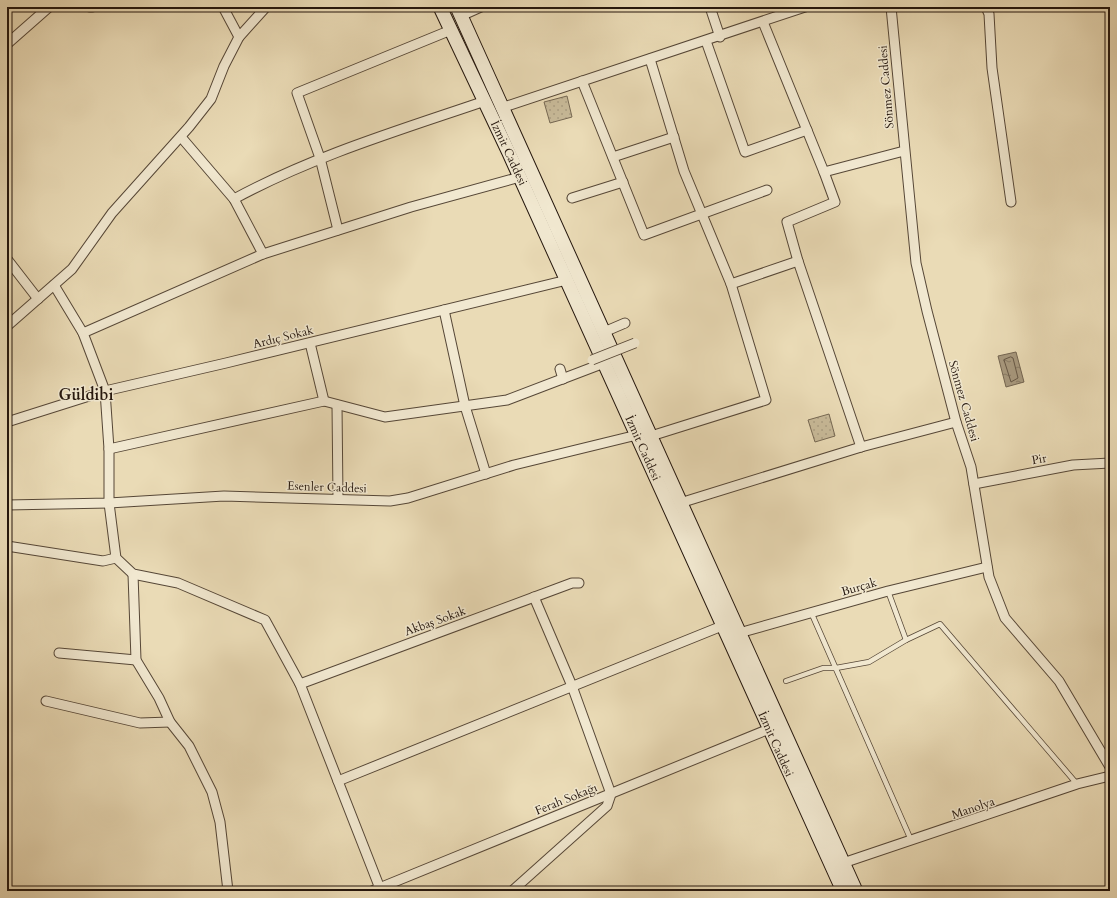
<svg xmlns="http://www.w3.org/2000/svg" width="1117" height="898" font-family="Cardo,serif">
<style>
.park{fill:url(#park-dots);stroke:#766853}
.water{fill:url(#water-ripples);stroke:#736450}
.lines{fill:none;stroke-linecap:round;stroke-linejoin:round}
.shore{stroke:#665745;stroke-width:1}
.lane-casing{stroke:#564737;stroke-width:6}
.street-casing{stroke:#564737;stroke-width:11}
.secondary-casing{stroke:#24160d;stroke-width:15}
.lane{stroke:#f1e8d0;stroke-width:4.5}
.street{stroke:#f1e8d0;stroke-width:9}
.secondary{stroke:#f1e8d0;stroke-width:13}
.street-bridge-casing{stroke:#564737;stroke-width:11;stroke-linecap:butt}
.street-bridge{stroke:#f1e8d0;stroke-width:9}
.labels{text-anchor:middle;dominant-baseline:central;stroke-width:3;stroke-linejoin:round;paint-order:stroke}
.street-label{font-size:12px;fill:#24160d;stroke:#f1e8d0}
.district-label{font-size:16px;font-weight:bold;fill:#24160d;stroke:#f1e8d0}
</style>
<defs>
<pattern id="park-dots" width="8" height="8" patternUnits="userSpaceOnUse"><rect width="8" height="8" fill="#c8ba99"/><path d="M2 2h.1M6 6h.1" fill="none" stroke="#ac9f83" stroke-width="1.8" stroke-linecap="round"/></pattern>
<pattern id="water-ripples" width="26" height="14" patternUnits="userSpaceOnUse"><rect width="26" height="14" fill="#a7987d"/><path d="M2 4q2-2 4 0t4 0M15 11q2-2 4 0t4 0" fill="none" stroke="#887b65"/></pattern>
</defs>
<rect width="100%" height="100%" fill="#eadbb6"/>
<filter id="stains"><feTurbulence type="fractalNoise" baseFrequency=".005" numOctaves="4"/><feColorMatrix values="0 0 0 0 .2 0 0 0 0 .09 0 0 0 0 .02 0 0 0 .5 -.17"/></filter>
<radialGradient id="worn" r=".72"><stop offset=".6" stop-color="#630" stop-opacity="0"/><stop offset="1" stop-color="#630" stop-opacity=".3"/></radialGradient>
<g class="park">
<path d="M 567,96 L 572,117 L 550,123 L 544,102 Z"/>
<path d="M 829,414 L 835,436 L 815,442 L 808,420 Z"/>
</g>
<path class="water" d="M 1016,352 L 1024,382 L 1006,387 L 998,356 Z"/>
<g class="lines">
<path class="shore" d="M 1011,357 L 1013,358 L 1018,378 L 1011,382 L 1004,360 Z"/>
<g class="lane-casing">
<g id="lane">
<path d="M 888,591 L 906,640 L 940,624 L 1077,784"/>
<path d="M 811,612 L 911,840"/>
<path d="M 786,681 L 823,668 L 836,668 L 869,662 L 906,640"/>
</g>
</g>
<g class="street-casing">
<g id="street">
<path d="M 90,7 L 92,7"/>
<path d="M 223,7 L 239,37"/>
<path d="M 710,7 L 720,37"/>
<path d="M 891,7 L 916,263 L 927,311 L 956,422 L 971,467 L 989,577 L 1005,618 L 1059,681 L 1110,767"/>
<path d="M 986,7 L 989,14 L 992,68 L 1011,202"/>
<path d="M 461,16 L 481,7"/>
<path d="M 763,22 L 824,172 L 904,151"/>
<path d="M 706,41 L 745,152 L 807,130"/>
<path d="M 7,44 L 49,7"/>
<path d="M 650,59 L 684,171 L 731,284 L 766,400 L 651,436"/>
<path d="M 582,81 L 644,235 L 767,190"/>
<path d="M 501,108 L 805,7"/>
<path d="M 181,137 L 234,199 L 263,254"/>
<path d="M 613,157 L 674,137"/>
<path d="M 572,198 L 623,182"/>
<path d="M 234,199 C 313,156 400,130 485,101"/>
<path d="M 338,230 L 320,158 L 297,93 L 451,30"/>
<path d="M 7,259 L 38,299"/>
<path d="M 798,261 L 787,222 L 835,202 L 824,172"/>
<path d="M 731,284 L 798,261 L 861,447"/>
<path d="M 54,285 L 83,333 L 105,391 L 109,449 L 109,503 L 116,558 L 133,574 L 178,583 L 265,620 L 300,684 L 381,891"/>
<path d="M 444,310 L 465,406 L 486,474"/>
<path d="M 7,326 L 72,269 L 112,213 L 189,127 L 211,99 L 224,66 L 239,37 L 266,7"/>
<path d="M 604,332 L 625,323"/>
<path d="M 83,333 L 263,254 L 411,207 L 520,177"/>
<path d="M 310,343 L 324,401"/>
<path d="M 560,369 L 563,379"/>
<path d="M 337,405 L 338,499"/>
<path d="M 7,422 L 105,391 L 226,363 L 567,280"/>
<path d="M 109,449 L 324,401 L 385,417 L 507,400 L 604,363"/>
<path d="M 974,484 L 1073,465 L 1110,463"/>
<path d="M 680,503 L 861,447 L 956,422"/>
<path d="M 7,505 L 109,503 L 224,496 L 390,501 L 408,498 L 514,465 L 637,435"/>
<path d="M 7,546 L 103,561 L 116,558"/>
<path d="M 133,574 L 136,660 L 159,698 L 170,722 L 189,746 L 212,792 L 220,822 L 228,891"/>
<path d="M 739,633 L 888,591 L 987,567"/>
<path d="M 59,653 L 136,660"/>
<path d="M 300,684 L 572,583 L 579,583"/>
<path d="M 46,701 L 140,723 L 170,722"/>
<path d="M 338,781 L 722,626"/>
<path d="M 843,863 L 1077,784 L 1110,776"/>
<path d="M 372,891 L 769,729"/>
<path d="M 512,891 L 607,806 L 611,794 L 572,686 L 534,597"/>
</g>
</g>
<g class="secondary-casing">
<g id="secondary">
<path d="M 440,7 L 509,153 L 843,891"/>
<path d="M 457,7 L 856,891"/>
</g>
</g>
<use href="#lane" class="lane"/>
<use href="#street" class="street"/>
<use href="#secondary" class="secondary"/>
<g class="street-bridge-casing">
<path id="street-bridge" d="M 592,360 L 635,343"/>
</g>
<use href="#street-bridge" class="street-bridge"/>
</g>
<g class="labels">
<g class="street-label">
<text transform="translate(886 87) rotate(-95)">Sönmez Caddesi</text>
<text transform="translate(509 153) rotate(65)">İzmit Caddesi</text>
<text transform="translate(283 337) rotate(-14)">Ardıç Sokak</text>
<text transform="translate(964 401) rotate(74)">Sönmez Caddesi</text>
<text transform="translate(643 448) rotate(66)">İzmit Caddesi</text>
<text transform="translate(1039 459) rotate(-10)">Pir</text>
<text transform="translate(327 487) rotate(2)">Esenler Caddesi</text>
<text transform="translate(859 587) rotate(-16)">Burçak</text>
<text transform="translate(435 621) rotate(-20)">Akbaş Sokak</text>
<text transform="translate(776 744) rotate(66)">İzmit Caddesi</text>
<text transform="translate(566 799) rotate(-22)">Ferah Sokağı</text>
<text transform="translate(973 808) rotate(-19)">Manolya</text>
</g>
<g class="district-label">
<text x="86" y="395">Güldibi</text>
</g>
</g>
<rect width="1117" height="898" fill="none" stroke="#eadbb6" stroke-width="24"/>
<rect x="8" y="8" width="1101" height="882" fill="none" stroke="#24160d" stroke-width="2"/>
<rect x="12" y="12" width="1093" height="874" fill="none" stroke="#24160d"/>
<rect width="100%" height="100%" filter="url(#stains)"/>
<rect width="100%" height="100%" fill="url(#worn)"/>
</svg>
